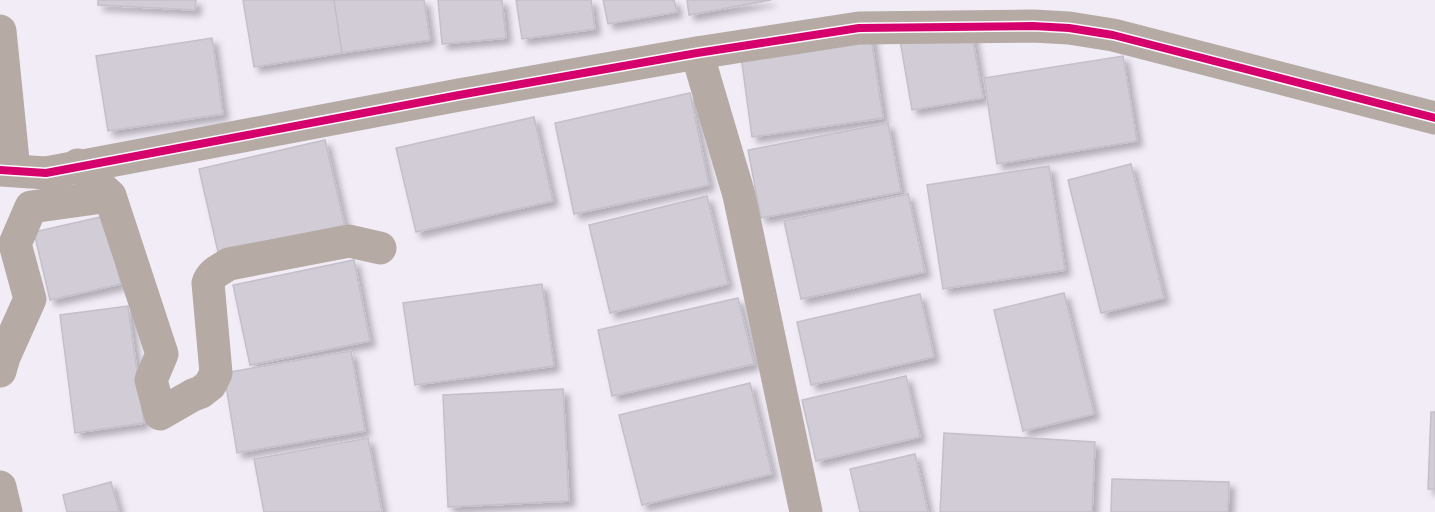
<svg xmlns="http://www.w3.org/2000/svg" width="1435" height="512" font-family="'Nunito Sans',sans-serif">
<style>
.building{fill:#d1ccd5;stroke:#c4bfc9;stroke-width:1.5;filter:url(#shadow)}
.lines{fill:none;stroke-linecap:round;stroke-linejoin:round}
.street{stroke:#b5aba4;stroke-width:33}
.cycleway-casing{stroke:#fbf9fe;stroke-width:11}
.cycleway{stroke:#d6006c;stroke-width:8}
</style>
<defs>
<filter id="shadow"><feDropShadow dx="5.5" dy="5.5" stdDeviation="3" flood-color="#0004"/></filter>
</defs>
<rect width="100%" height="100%" fill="#f2ecf7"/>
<g class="building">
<path d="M 98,0 L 196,0 L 195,10 L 98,5 Z"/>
<path d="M 243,0 L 334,0 L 342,53 L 254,67 Z"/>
<path d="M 334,0 L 424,0 L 430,40 L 342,53 Z"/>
<path d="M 438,0 L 502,0 L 506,38 L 442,44 Z"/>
<path d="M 516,0 L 591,0 L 595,29 L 522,39 Z"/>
<path d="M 603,0 L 674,0 L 677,12 L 608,24 Z"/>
<path d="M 687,0 L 771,0 L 689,15 Z"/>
<path d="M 971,29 L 983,98 L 912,110 L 900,40 Z"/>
<path d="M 870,30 L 883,118 L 752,137 L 740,49 Z"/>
<path d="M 212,38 L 223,114 L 108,131 L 96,56 Z"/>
<path d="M 1123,56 L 1137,141 L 997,164 L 984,78 Z"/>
<path d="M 690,93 L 709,185 L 574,214 L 555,123 Z"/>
<path d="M 534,117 L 553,201 L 416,232 L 396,148 Z"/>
<path d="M 888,123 L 901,192 L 761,218 L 748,150 Z"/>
<path d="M 325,140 L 345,227 L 219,256 L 199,169 Z"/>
<path d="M 1131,164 L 1164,298 L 1101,313 L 1068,180 Z"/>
<path d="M 1049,166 L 1065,270 L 943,289 L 927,185 Z"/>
<path d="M 908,194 L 925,272 L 801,299 L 784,221 Z"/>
<path d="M 707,196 L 728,284 L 610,313 L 589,225 Z"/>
<path d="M 105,216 L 121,284 L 50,300 L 34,232 Z"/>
<path d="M 354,260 L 370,341 L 250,365 L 233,285 Z"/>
<path d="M 542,284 L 554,366 L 415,385 L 403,303 Z"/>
<path d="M 1064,293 L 1094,414 L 1023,431 L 994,310 Z"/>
<path d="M 920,294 L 934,357 L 811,385 L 797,322 Z"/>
<path d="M 738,298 L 754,364 L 612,396 L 598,330 Z"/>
<path d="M 128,306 L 144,423 L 75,433 L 60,315 Z"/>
<path d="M 351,351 L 365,431 L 237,453 L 224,373 Z"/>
<path d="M 906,376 L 920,437 L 816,461 L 802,400 Z"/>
<path d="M 750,383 L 772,474 L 642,505 L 619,415 Z"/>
<path d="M 563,389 L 569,501 L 448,507 L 443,395 Z"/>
<path d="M 1431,412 L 1435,412 L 1435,489 L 1428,489 Z"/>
<path d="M 944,433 L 1095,442 L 1092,512 L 940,512 Z"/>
<path d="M 368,438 L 382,512 L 264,512 L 254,459 Z"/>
<path d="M 915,454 L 928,512 L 860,512 L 850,469 Z"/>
<path d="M 1112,479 L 1229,482 L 1228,512 L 1111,512 Z"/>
<path d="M 111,482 L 119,512 L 67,512 L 63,495 Z"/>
</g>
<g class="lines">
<g class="street">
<path d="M 0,31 L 14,170"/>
<path d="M 697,53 L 739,195 L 806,512"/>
<path d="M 78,165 L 110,196 L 162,354 L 151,380 L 160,414 L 193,395 L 201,392 L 210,385 L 216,373 L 208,283 C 211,273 220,270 229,264 L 349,241 L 380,248"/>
<path d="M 0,170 L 46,173 L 459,95 L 697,53 L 859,28 L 1033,26 L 1069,28 L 1113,35 L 1435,118"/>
<path d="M 0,371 L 4,357 L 30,299 L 15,244 L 31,207 L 110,196"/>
<path d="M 0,487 L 6,512"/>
</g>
<g class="cycleway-casing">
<path id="cycleway" d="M 0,170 L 46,173 L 459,95 L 697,53 L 859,28 L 1033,26 L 1069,28 L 1113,35 L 1435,118"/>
</g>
<use href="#cycleway" class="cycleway"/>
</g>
</svg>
